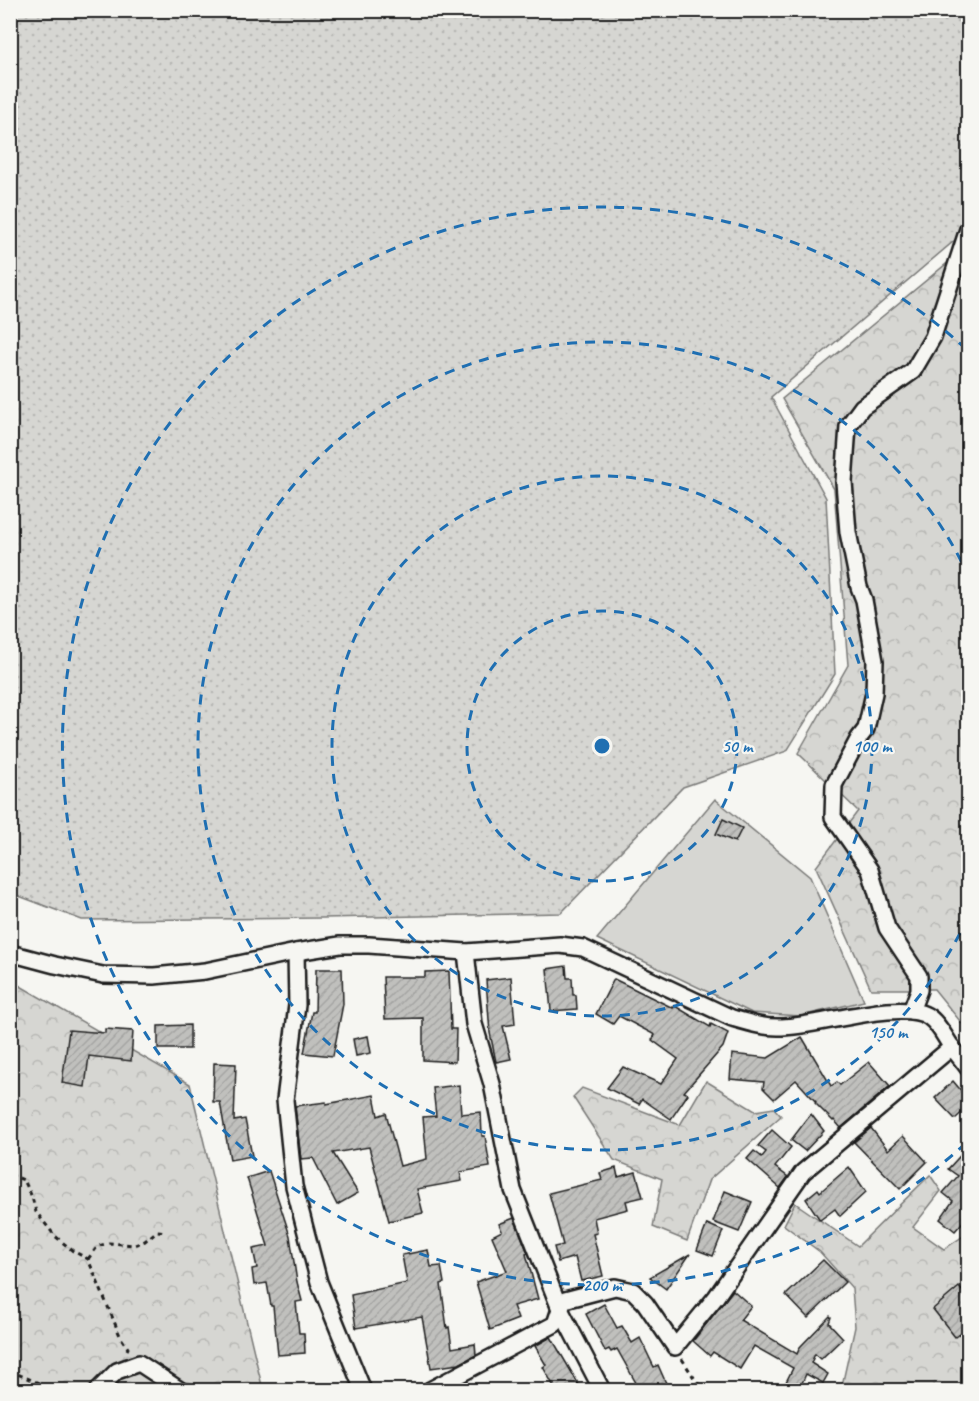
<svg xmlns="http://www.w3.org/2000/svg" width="979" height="1401" font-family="Caveat,sans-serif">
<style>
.grass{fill:url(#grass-dots);stroke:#797977;stroke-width:1.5}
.forest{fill:url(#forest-crowns);stroke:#797977;stroke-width:1.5}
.park{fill:#d6d6d2;stroke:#797977;stroke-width:1.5}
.building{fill:url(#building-hatch);stroke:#1c1c1c;stroke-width:1.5}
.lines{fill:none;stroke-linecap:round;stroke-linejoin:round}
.street-casing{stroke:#1c1c1c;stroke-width:20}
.path{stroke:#1c1c1c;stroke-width:3;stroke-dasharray:4.5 4.5;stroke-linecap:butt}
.street{stroke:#f6f6f2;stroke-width:15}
.ring{fill:none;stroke:#1f6fb2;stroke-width:3;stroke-dasharray:10 8}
.centre{fill:#1f6fb2;stroke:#f6f6f2;stroke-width:3}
.ring-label{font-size:18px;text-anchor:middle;font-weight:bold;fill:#1f6fb2;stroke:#f6f6f2;stroke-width:4.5;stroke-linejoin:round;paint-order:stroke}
</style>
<defs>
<pattern id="grass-dots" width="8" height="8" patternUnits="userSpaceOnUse" patternTransform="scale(1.5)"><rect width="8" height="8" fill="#d6d6d2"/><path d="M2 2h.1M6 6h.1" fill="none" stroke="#b7b7b4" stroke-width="1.8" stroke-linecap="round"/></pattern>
<pattern id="forest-crowns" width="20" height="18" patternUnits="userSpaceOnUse" patternTransform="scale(1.5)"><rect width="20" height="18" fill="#d6d6d2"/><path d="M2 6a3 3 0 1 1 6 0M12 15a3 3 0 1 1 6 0" fill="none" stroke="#b7b7b4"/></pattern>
<pattern id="building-hatch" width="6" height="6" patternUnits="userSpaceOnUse" patternTransform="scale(1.5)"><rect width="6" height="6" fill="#c0c0bd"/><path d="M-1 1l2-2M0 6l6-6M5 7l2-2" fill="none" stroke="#a4a4a2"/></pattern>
</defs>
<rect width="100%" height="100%" fill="#f6f6f2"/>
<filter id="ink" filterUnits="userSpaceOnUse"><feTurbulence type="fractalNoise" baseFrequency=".0167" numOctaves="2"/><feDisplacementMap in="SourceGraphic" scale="12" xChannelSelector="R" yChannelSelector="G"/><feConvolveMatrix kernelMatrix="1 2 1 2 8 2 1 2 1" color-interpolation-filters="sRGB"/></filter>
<g filter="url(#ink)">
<path class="grass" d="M 10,11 L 968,11 L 968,212 L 961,235 L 771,397 L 826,498 L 835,674 L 787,751 L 683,787 L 561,913 L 323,918 L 82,920 L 11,893 Z"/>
<g class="forest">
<path d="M 968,246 L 968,1031 L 934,989 L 871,989 L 816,867 L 858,811 L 798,753 L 848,665 L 834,489 L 782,399 Z"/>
<path d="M 10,980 L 190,1084 L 263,1390 L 11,1390 Z"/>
<path d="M 706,1081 L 755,1111 L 774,1108 L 781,1116 L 709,1180 L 687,1241 L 653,1227 L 662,1179 L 614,1160 L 573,1097 L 582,1088 L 680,1125 Z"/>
<path d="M 930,1175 L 941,1191 L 913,1227 L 944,1249 L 968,1233 L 968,1390 L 841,1390 L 855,1327 L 852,1288 L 820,1252 L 784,1225 L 795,1203 L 858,1246 Z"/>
</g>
<path class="park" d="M 715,799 L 810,877 L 864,1001 L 801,1016 L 752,1013 L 597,939 Z"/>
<g class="building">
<path d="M 723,819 L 742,828 L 735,842 L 716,834 Z"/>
<path d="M 566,966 L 567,978 L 572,978 L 573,995 L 576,995 L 577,1009 L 551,1011 L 547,969 Z"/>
<path d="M 316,969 L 342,969 L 343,1004 L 333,1056 L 304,1053 L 312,1012 L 315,1012 Z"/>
<path d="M 449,971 L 451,1029 L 456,1029 L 455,1062 L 423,1060 L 423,1018 L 385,1019 L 383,977 L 425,977 L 425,972 Z"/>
<path d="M 511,977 L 515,1024 L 503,1026 L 511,1059 L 496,1062 L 490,1033 L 486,980 Z"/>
<path d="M 614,979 L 673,1008 L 675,1006 L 710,1027 L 711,1024 L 728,1033 L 723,1047 L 684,1092 L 688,1094 L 671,1119 L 642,1099 L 639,1104 L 607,1088 L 623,1067 L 661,1084 L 678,1059 L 652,1040 L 655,1035 L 619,1016 L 613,1024 L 596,1014 Z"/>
<path d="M 190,1025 L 190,1049 L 158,1049 L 158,1026 Z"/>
<path d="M 105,1029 L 133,1031 L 131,1061 L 89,1056 L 85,1087 L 62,1083 L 69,1030 L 105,1033 Z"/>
<path d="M 368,1036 L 371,1053 L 356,1056 L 353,1039 Z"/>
<path d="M 802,1037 L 831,1086 L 837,1082 L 840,1085 L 869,1062 L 890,1086 L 841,1128 L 834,1120 L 833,1121 L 815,1103 L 816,1102 L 796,1080 L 774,1099 L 763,1088 L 764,1082 L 730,1079 L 732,1054 L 768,1058 Z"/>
<path d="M 214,1063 L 236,1064 L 234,1121 L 245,1119 L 252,1156 L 230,1160 L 220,1102 L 213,1102 Z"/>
<path d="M 953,1081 L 969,1100 L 969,1106 L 955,1119 L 935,1098 Z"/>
<path d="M 459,1085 L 461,1114 L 481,1112 L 482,1136 L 485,1136 L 490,1167 L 460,1172 L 462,1181 L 417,1189 L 423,1213 L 389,1221 L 369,1147 L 333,1153 L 358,1193 L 337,1205 L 313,1158 L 301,1159 L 295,1106 L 326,1102 L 326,1104 L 374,1095 L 378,1116 L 386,1113 L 400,1166 L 427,1159 L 423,1117 L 436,1116 L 433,1088 Z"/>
<path d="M 811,1114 L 824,1131 L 805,1151 L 791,1140 Z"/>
<path d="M 871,1128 L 888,1150 L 903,1136 L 927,1162 L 900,1189 L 854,1142 Z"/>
<path d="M 772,1130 L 791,1147 L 775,1167 L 788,1177 L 780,1188 L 747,1159 L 754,1151 L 762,1157 L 766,1152 L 758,1146 Z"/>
<path d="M 969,1146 L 969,1215 L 955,1231 L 940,1219 L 953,1201 L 943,1193 L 958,1176 L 948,1169 Z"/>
<path d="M 849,1167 L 866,1192 L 840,1216 L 835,1209 L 820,1220 L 806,1199 L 818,1189 L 820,1192 Z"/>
<path d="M 616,1168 L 618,1177 L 636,1172 L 643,1197 L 626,1201 L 628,1209 L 594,1218 L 597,1233 L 593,1234 L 603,1276 L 581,1281 L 575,1257 L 558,1262 L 554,1247 L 563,1245 L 549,1193 L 602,1180 L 600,1173 Z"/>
<path d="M 269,1171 L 290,1236 L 297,1282 L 302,1301 L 296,1302 L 299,1333 L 304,1333 L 305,1353 L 278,1355 L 273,1306 L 271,1306 L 267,1283 L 254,1285 L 252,1269 L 257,1268 L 253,1249 L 268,1246 L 247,1178 Z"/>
<path d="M 725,1191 L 752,1202 L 739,1232 L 713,1222 Z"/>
<path d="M 514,1218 L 528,1253 L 526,1254 L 538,1299 L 513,1306 L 518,1319 L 490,1330 L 476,1282 L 507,1271 L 492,1236 L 502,1231 L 499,1224 Z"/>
<path d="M 707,1224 L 723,1231 L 713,1256 L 697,1250 Z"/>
<path d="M 428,1250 L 431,1267 L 441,1266 L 444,1283 L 441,1284 L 447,1328 L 449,1327 L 452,1348 L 475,1344 L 476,1355 L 459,1364 L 431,1368 L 422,1317 L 356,1328 L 351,1295 L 407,1283 L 402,1255 Z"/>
<path d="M 690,1254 L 666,1289 L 650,1277 Z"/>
<path d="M 823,1260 L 845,1282 L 808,1318 L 786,1295 Z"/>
<path d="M 959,1287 L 969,1299 L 969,1326 L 955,1337 L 933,1309 Z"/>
<path d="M 733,1290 L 751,1306 L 740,1320 L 797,1354 L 800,1347 L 830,1316 L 831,1317 L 829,1323 L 843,1338 L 821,1359 L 815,1354 L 811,1363 L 828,1374 L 823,1383 L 806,1374 L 799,1390 L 782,1390 L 793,1368 L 754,1346 L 740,1369 L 713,1352 L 710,1356 L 693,1341 Z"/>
<path d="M 604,1304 L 617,1328 L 622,1326 L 632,1343 L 640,1338 L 654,1367 L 658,1365 L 669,1390 L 640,1390 L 617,1349 L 611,1352 L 609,1349 L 605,1351 L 586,1314 Z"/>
<path d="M 551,1337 L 582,1390 L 556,1390 L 543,1367 L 546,1365 L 535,1346 Z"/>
</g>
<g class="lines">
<g class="street-casing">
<g id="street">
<path d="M 296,952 L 297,1005 L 285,1100 L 294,1186 L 319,1282 L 363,1390"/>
<path d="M 466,952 L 474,1024 L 492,1084 L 513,1190 L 560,1309 L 602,1390"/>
<path d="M 10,953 L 55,965 L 103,975 L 154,976 L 205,971 L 296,952 L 340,945 L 369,945 L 466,952 L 560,945 L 583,948 L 732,1018 C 749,1023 765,1028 782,1027 C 816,1027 903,998 929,1017 C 939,1024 944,1036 951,1046 C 957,1054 963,1061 968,1068"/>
<path d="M 911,1011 L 919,990 L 919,976 L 887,928 L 870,870 L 833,817 L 834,785 L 859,738 L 866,729 L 874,693 L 875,661 L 864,600 L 859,587 L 848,532 L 844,482 L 848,426 L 862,407 L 913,371 L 933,337 L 968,229"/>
<path d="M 98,1390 L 117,1371 L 139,1363 L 180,1390"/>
<path d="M 430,1390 L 555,1324 L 560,1309 L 565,1300 L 615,1287 L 633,1291 L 645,1303 L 675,1347 L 716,1297 L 803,1172 L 952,1047"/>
</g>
</g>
<g class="path">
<path d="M 10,1175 L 24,1180 L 32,1197 L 36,1212 L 55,1236 L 73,1251 L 88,1259 L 121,1338 L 128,1348 L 127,1350"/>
<path d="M 88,1259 L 98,1246 L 109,1243 L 135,1245 L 145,1241 L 157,1231 L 166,1232"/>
<path d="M 682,1359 L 702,1390"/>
<path d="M 10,1371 L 56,1390"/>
</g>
<use href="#street" class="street"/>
</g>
</g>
<g class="ring">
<circle cx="602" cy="746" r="135"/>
<circle cx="602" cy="746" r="270"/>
<path d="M968 917A404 404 0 1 1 968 575"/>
<path d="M966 1143A539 539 0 1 1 966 349"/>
</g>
<circle cx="602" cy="746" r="9" class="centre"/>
<g class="ring-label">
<text x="737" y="752">50 m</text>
<text x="872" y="752">100 m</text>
<text x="888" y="1038">150 m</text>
<text x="602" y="1291">200 m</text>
</g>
<rect width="979" height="1401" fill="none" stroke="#f6f6f2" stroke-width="36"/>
<rect x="18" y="18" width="943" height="1365" fill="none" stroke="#1c1c1c" stroke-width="2" filter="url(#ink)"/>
</svg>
